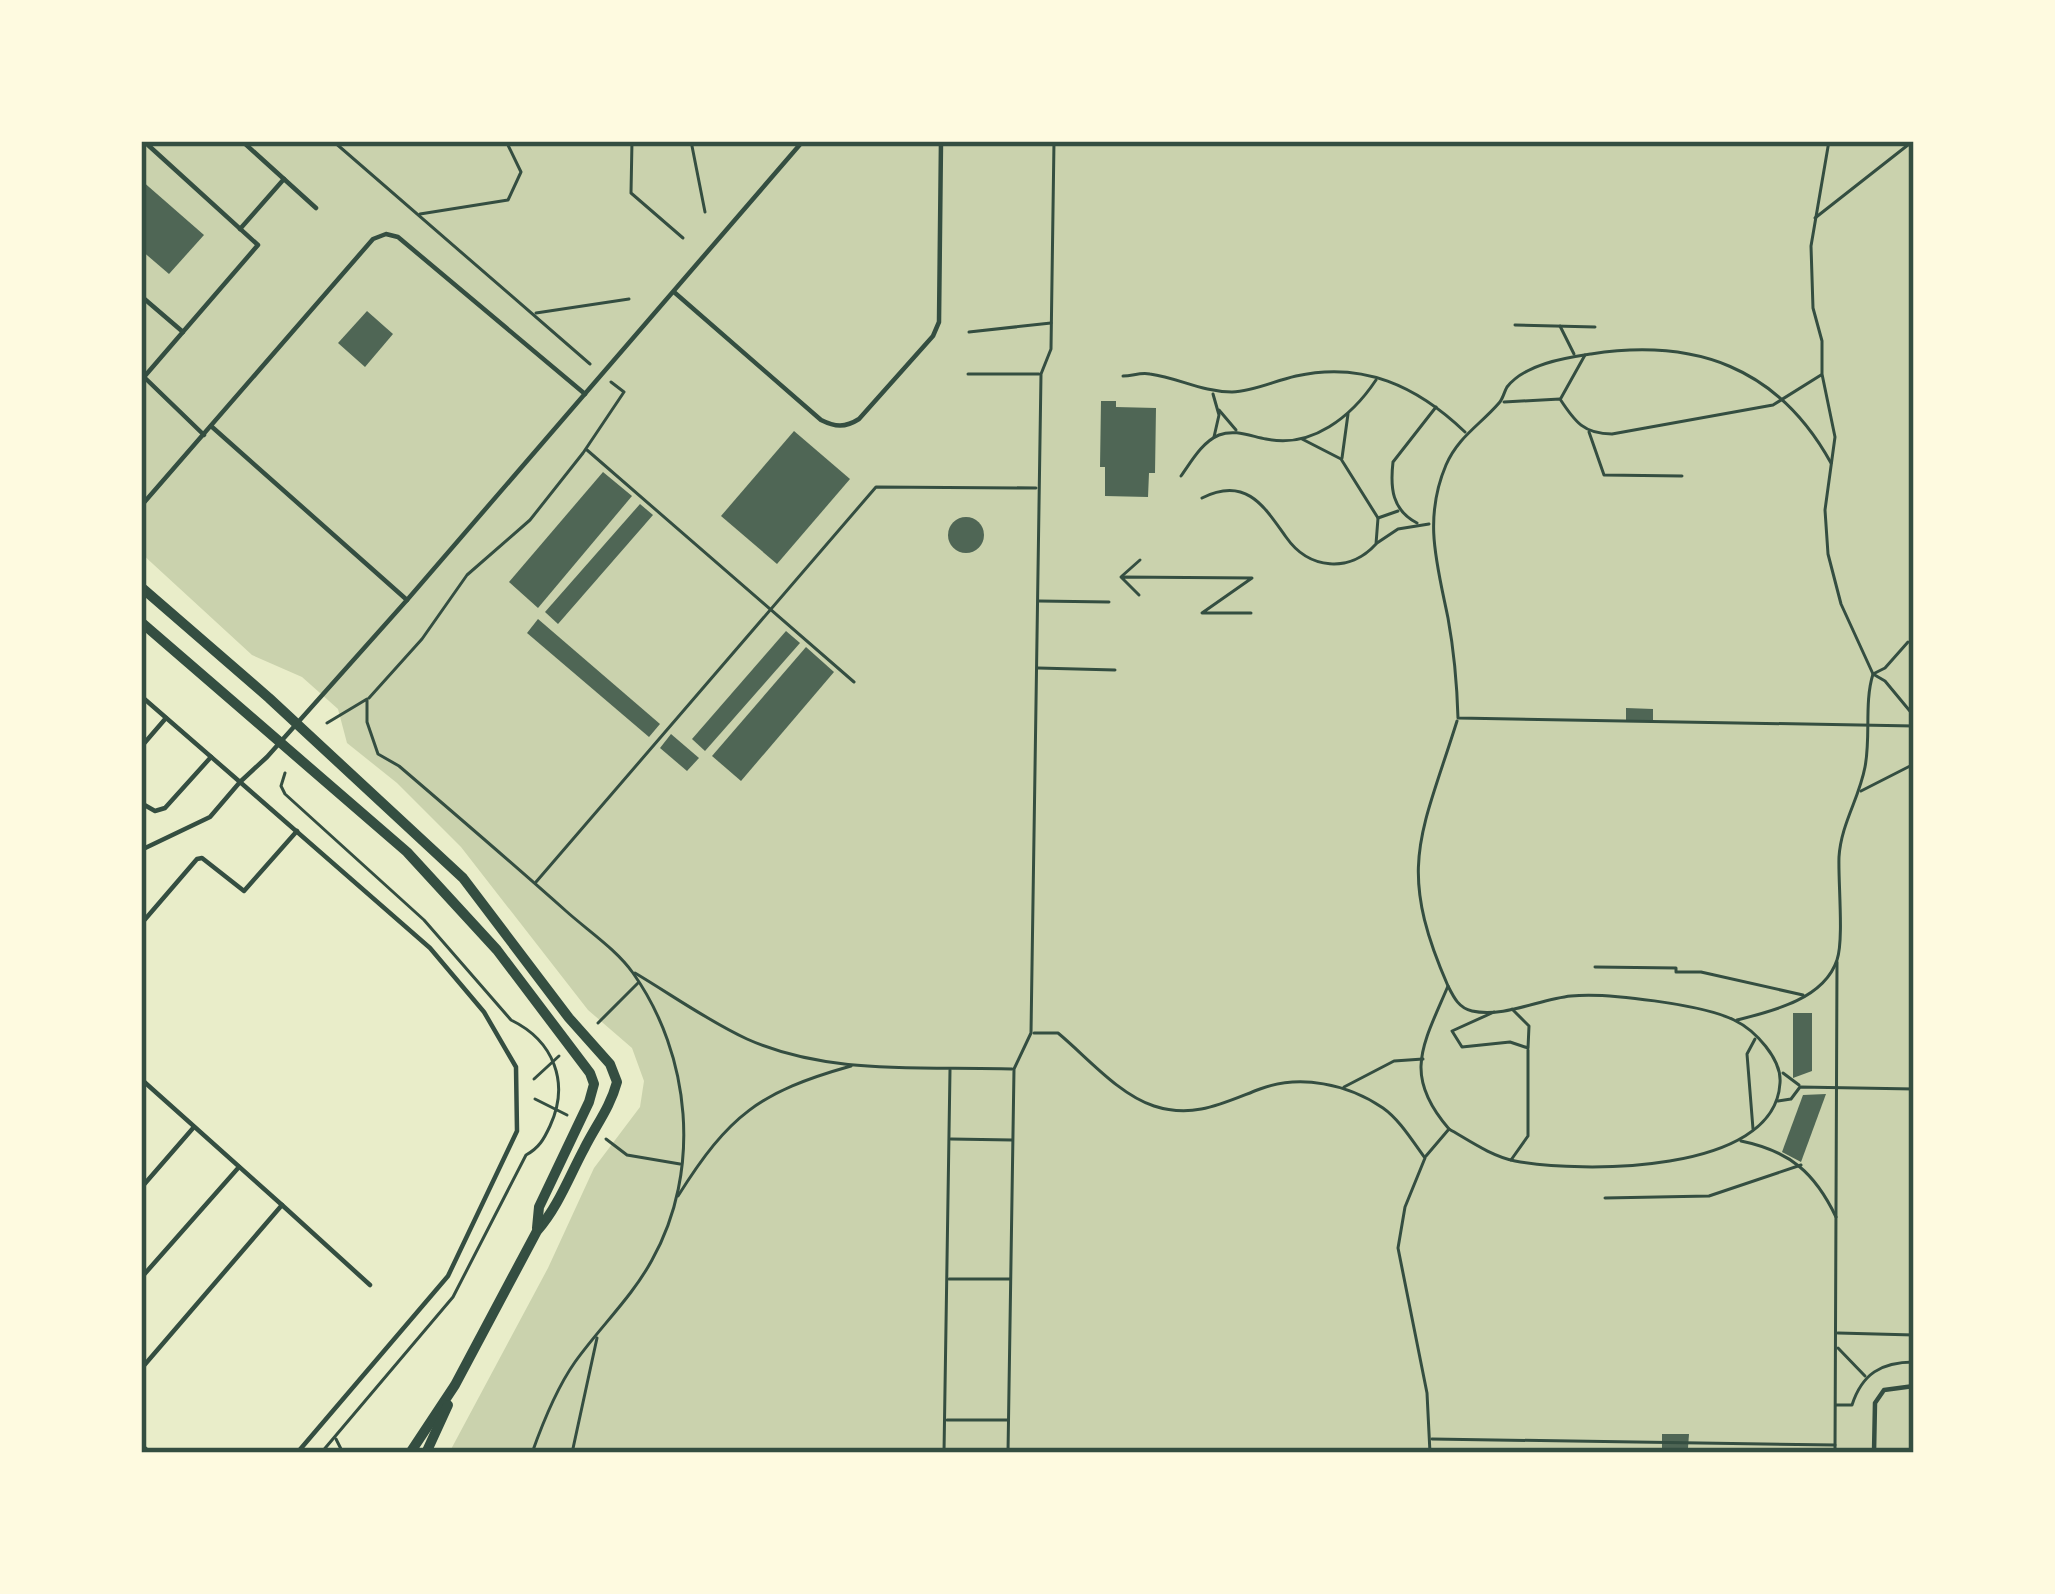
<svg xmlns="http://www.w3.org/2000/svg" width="2055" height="1594" font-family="'Titillium Web',sans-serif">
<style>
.green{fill:#cad2ad}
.building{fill:#4f6655}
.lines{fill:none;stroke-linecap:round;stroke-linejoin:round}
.path{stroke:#344e41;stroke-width:3}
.service{stroke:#344e41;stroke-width:4.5}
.tertiary{stroke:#344e41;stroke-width:10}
.neatline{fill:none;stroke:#344e41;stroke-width:4.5}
</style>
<rect width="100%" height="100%" fill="#e9edc9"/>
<path class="green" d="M 141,141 L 1914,141 L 1914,1453 L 449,1453 L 548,1268 L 594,1168 L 640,1107 L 644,1081 L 632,1048 L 588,1010 L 461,847 L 397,783 L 347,743 L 338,709 L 302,677 L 252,655 L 141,553 Z"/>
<g class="building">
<path d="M 141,180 L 204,235 L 169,274 L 141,250 Z"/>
<path d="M 367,311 L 393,334 L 365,367 L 338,343 Z"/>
<path d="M 1101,401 L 1116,401 L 1116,407 L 1156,408 L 1155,473 L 1149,473 L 1148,497 L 1105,496 L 1105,467 L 1100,467 Z"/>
<path d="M 794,431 L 850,479 L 777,564 L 721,516 Z"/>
<path d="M 603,472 L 632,496 L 538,608 L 509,582 Z"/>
<path d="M 640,504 L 653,515 L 558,624 L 545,612 Z"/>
<circle cx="966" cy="535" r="18"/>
<path d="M 538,619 L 660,724 L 649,737 L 527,633 Z"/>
<path d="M 786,631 L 800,643 L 705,751 L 692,739 Z"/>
<path d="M 806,647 L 834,672 L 741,781 L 712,756 Z"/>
<path d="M 1626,708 L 1653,709 L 1653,722 L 1626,722 Z"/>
<path d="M 671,734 L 699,758 L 687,771 L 660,748 Z"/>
<path d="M 1793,1013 L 1812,1013 L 1812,1071 L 1793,1078 Z"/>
<path d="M 1826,1094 L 1801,1162 L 1782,1152 L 1803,1095 Z"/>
<path d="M 1662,1434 L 1689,1434 L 1688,1448 L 1662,1448 Z"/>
</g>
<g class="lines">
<g class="path">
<path d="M 333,141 L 590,364"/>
<path d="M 632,141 L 631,193 L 683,238"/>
<path d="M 691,141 L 705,212"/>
<path d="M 1829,141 L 1811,246 L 1813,308 L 1822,341 L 1822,374 L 1835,437 L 1825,510 L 1828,554 L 1841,604 L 1873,674 L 1885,681 L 1914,716"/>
<path d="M 974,142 L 1035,141"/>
<path d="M 420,214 L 508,200 L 521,172 L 506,141"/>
<path d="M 1815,218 L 1913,141"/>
<path d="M 536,313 L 629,299"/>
<path d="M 1515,325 L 1595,327"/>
<path d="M 1560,326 L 1574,354"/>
<path d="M 969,332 L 1051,323"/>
<path d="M 968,374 L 1039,374"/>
<path d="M 1123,376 C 1133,376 1140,372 1150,374 C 1179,378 1202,392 1232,392 C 1254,391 1274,381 1296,376 C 1363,361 1417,386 1465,432"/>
<path d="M 1213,394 L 1219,415 L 1214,437"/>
<path d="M 1561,398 L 1585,355"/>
<path d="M 1504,402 L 1560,399 C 1575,422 1584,434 1612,434 L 1773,405 L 1821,375"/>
<path d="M 1219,410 L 1236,430"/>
<path d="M 1589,432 L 1604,475 L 1682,476"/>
<path d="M 587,450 L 854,682"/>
<path d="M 1342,458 L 1348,414"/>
<path d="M 1831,463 C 1778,367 1695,338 1591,354 C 1565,358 1525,364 1507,387 C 1504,392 1503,399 1499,403 C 1480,425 1458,437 1446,465 C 1423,519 1437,564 1448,618 C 1454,651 1457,684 1458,718 L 1914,726"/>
<path d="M 1181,476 C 1191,462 1202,442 1219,435 C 1235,429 1250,436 1266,439 C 1312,449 1352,416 1376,380"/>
<path d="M 1202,498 C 1246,476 1264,506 1286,537 C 1309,570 1350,573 1376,544 L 1378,518 L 1341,459 L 1302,439"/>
<path d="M 1378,518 L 1398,511"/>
<path d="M 1417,523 C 1392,510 1390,488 1393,462 L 1436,407"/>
<path d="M 1377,543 L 1398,529 L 1429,524"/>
<path d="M 1122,576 L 1140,560"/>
<path d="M 1139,595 L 1121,577 L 1252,578 L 1202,613 L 1251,613"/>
<path d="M 1039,601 L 1109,602"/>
<path d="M 1038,668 L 1115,670"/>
<path d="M 369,698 L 422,639 L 467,575 L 530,520 L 583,453 L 624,392 L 611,382"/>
<path d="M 327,723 L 367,699 L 367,722 L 378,754 L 399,766 C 455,814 511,862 566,911 C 587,930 616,949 633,973 C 691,1055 702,1171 652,1260 C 632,1297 600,1327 575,1362 C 556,1389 543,1422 532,1453"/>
<path d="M 285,773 L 281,786 L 285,794 L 424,920 L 511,1020 C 554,1041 570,1083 550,1126 C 544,1139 539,1148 526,1155 L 453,1297 L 321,1453"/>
<path d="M 1861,791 L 1914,764"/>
<path d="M 536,882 L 876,487 L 1036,488"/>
<path d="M 1595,967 L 1676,968 L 1676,972 L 1701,972 L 1803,995"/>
<path d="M 635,973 C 672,995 708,1021 747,1039 C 829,1076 924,1066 1012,1069"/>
<path d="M 1448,986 C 1454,998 1459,1008 1472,1011 C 1504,1018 1540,999 1571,996 C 1606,992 1704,1005 1734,1020 C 1755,1030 1782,1059 1780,1083 C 1775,1175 1579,1173 1515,1161 C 1491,1156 1470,1141 1449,1129"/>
<path d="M 1494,1012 L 1452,1031 L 1462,1047 L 1510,1042 L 1528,1048 L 1529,1026 L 1512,1009"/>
<path d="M 1737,1020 C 1773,1011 1824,999 1837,960 C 1844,940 1838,881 1839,857 C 1841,824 1859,799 1865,767 C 1871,736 1864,703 1873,674 L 1885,668 L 1908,642"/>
<path d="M 598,1023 L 638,983"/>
<path d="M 1034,1033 L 1058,1033 C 1087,1057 1118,1094 1154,1106 C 1194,1119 1223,1103 1260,1089 C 1300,1074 1348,1084 1383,1108 C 1400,1120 1413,1142 1425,1158 L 1405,1207 L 1398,1248 L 1427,1393 L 1430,1453"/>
<path d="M 1783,1073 L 1799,1085"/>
<path d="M 534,1079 L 559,1056"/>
<path d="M 1344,1087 L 1394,1061 L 1423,1059"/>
<path d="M 535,1099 L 567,1115"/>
<path d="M 1778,1101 L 1791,1099 L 1800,1087 L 1914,1089"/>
<path d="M 1753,1129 L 1747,1054 L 1755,1039"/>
<path d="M 606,1139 L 627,1155 L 680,1164"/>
<path d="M 951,1139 L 1012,1140"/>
<path d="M 1741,1141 C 1790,1151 1815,1173 1836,1217"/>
<path d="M 1426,1156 L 1449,1129 C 1402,1075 1423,1045 1448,986 C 1396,867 1421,836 1457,721"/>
<path d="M 1511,1160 L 1528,1136 L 1528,1050"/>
<path d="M 678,1196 C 729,1115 759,1092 851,1066"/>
<path d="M 1605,1198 L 1709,1196 L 1801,1165"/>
<path d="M 949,1279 L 1010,1279"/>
<path d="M 1838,1333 L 1914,1335"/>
<path d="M 1838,1348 L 1865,1376"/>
<path d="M 1836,1405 L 1852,1405 C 1862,1374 1881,1362 1914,1362"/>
<path d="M 947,1420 L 1008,1420"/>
<path d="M 336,1439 L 343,1453"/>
<path d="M 1432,1439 L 1835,1445"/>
<path d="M 572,1453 L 597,1338"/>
<path d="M 944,1453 L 950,1070"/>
<path d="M 1008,1453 L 1014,1069 L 1031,1033 L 1041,374 L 1051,349 L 1054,141"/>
<path d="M 1835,1453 L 1837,962"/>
</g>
<g class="service">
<path d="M 242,141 L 316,208"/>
<path d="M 148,145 L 258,245 L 144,377 L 204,435"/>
<path d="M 240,229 L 284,179"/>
<path d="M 674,292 L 821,420 C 835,427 845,428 859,419 L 933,336 L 939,322 L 941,141"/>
<path d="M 141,296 L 183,332"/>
<path d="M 211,426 L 407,600"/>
<path d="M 141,506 L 373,239 L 386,234 L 398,237 L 585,394"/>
<path d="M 141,696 L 240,782 L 210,817 L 141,850"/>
<path d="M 141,747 L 166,718"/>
<path d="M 141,803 L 155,811 L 165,808 L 211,757"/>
<path d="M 141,924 L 197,859 L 202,858 L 244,891 L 297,831"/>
<path d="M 141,1079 L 282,1205"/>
<path d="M 141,1188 L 194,1127"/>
<path d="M 141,1278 L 239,1167"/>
<path d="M 141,1369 L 282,1205 L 370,1285"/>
<path d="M 141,1445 L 150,1453"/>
<path d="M 297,1453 L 448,1276 L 517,1131 L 516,1067 L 484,1012 L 430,948 L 240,782 L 267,757 L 407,600 L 803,141"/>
<path d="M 1874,1453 L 1875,1403 L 1884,1390 L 1914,1386"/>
</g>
<g class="tertiary">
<path d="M 141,587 L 269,698 L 463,878 L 569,1018 L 610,1064 L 617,1082 C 610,1108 596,1125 584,1149 C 569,1177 558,1207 537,1231 L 455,1385 L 410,1453"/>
<path d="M 141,622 L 407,852 L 497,950 L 590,1073 L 594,1084 L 589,1102 L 539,1207 L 537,1228"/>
<path d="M 426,1453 L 448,1405"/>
</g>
</g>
<rect width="2055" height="1594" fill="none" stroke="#fefae0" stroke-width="288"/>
<rect x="144" y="144" width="1767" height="1306" class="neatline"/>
</svg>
